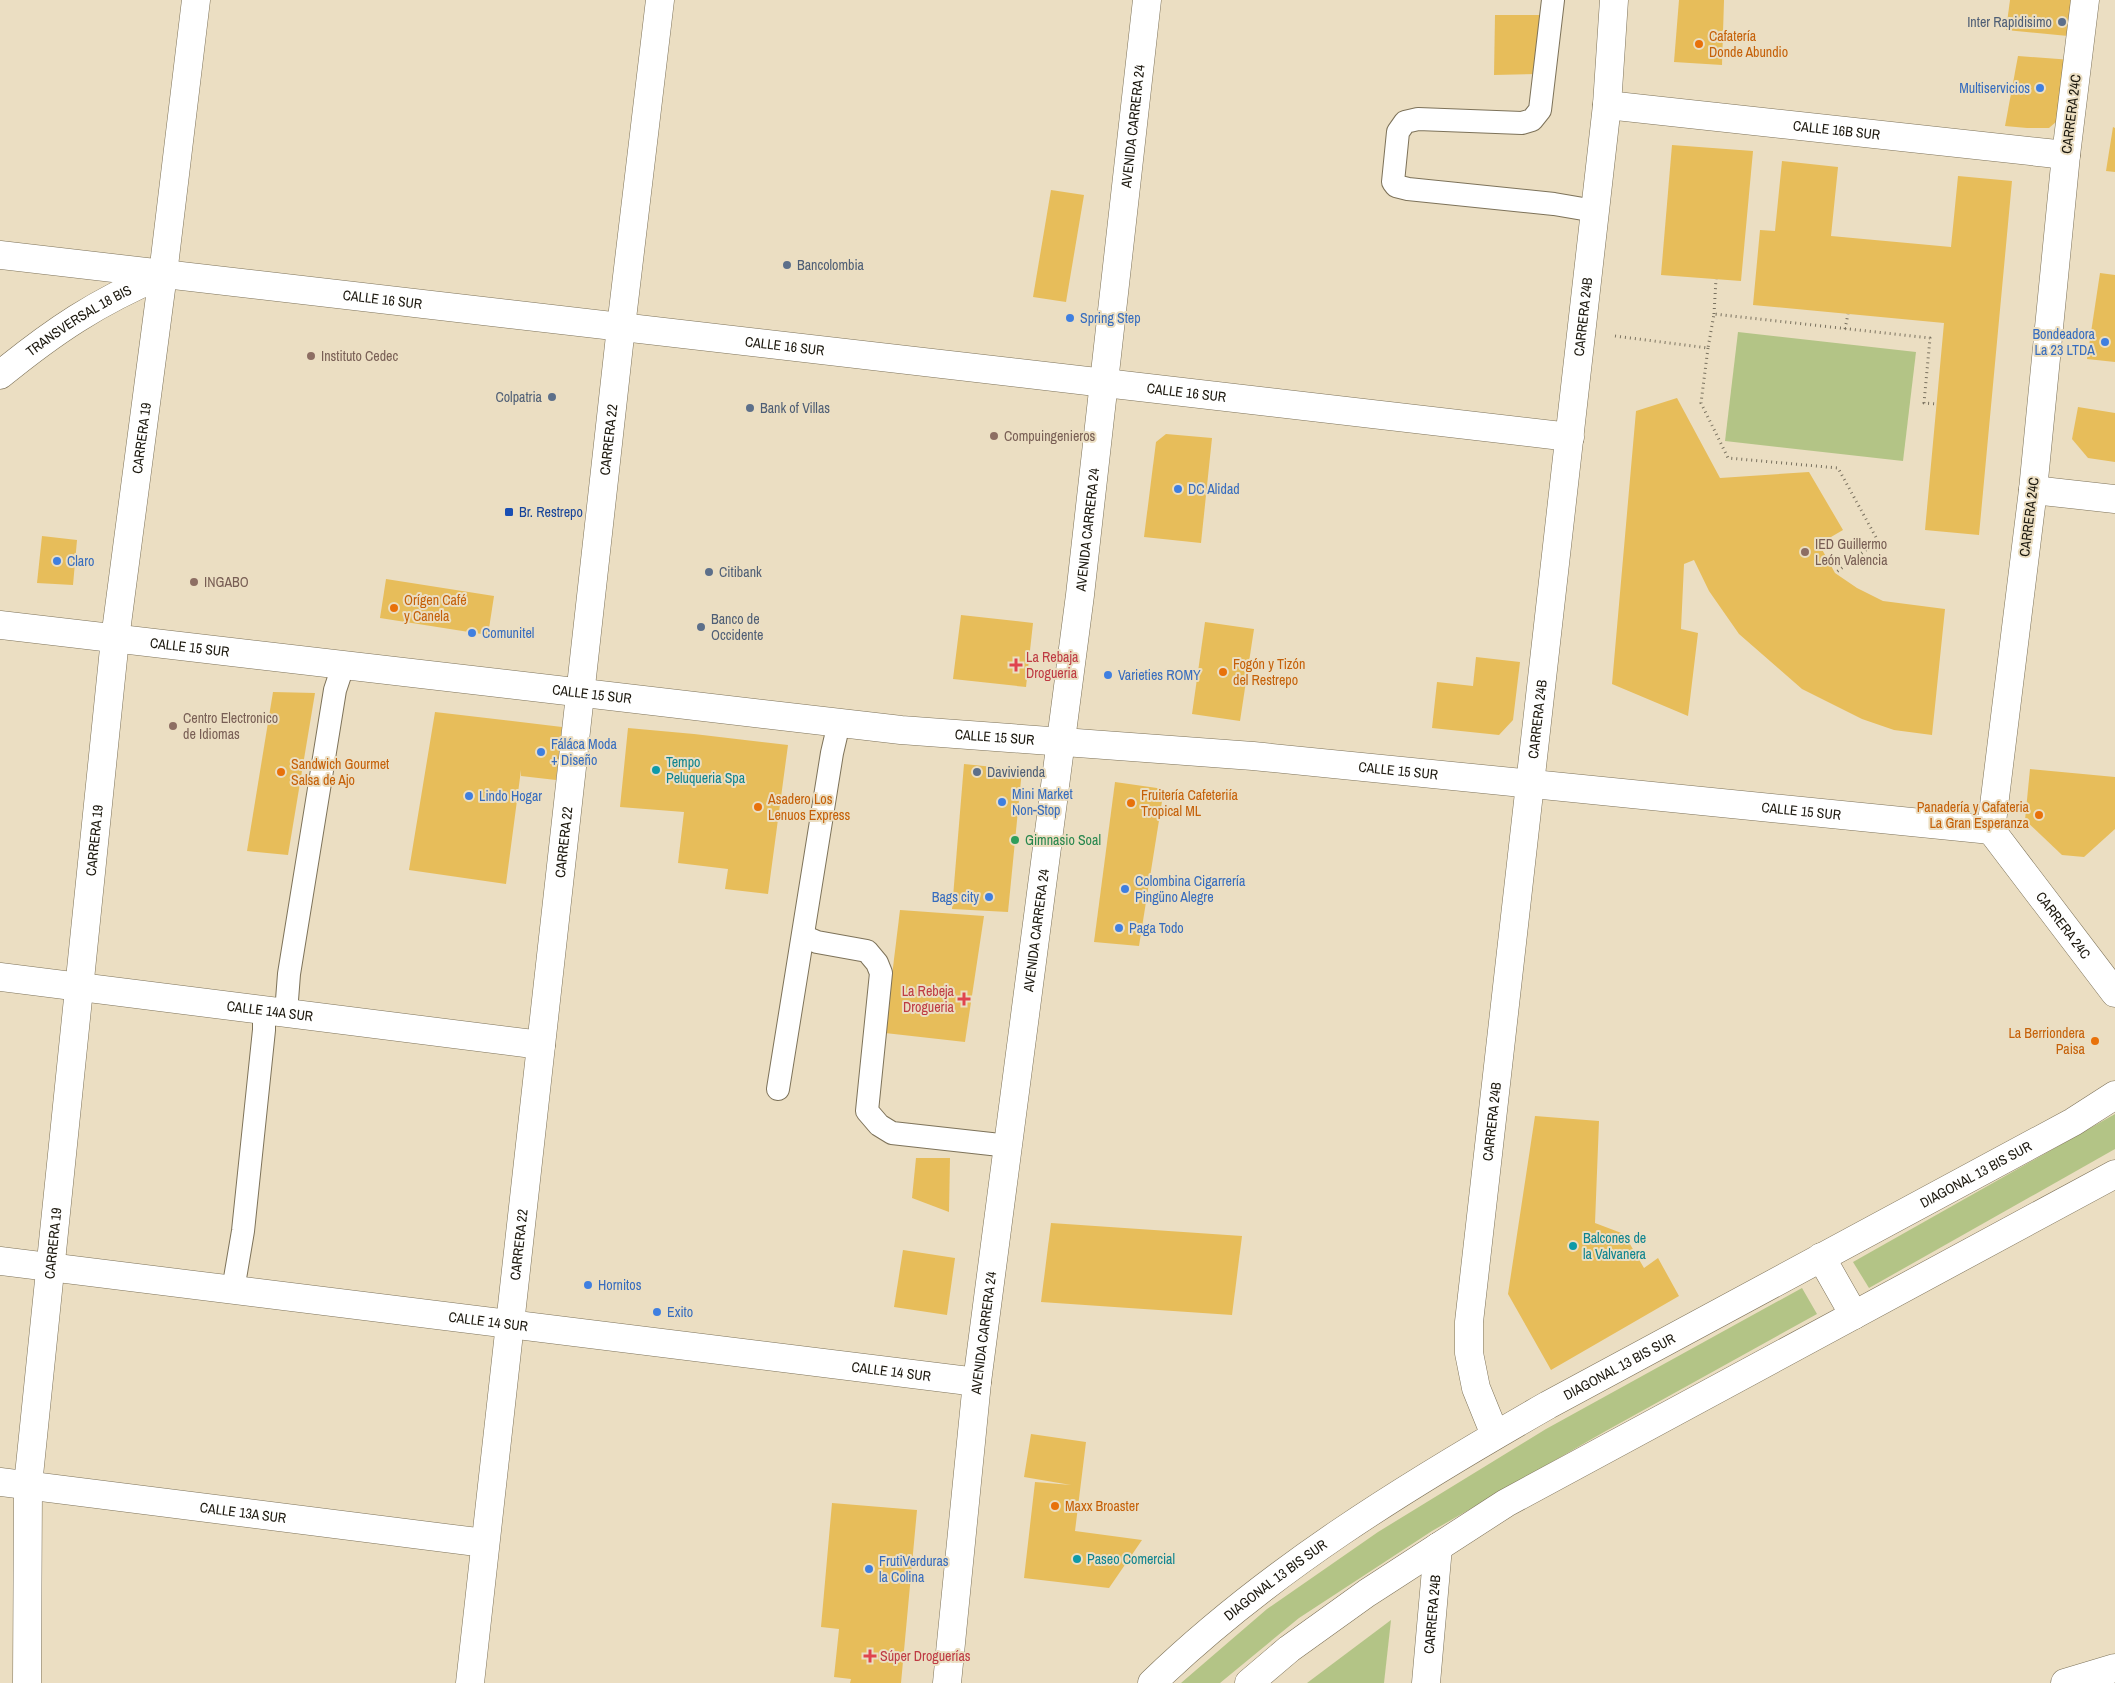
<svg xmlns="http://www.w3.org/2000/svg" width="2115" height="1683" font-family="'Archivo Narrow',sans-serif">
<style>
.green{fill:#b3c486}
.building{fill:#e7bd5a}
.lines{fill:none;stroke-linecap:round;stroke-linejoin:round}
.service-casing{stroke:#7d7259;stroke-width:24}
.minor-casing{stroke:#7d7259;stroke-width:29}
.tertiary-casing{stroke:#7d7259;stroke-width:29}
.secondary-casing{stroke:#7d7259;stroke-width:29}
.path{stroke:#79715f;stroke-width:3;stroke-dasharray:1 4;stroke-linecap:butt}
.service{stroke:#fff;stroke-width:22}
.minor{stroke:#fff;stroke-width:28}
.tertiary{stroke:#fff;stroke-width:28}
.secondary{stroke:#fff;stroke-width:28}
.service-dot{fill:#5c6f8a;stroke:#ebdec2;stroke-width:2}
.food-dot{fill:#e8710a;stroke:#ebdec2;stroke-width:2}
.shop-dot{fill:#3f7fe0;stroke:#ebdec2;stroke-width:2}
.education-dot{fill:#8d6e63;stroke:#ebdec2;stroke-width:2}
.transit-dot{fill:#1a4fb4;stroke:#ebdec2;stroke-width:2}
.health-dot{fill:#e0444e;stroke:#ebdec2;stroke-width:2}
.culture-dot{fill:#0f9aa8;stroke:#ebdec2;stroke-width:2}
.leisure-dot{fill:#2e9e5b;stroke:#ebdec2;stroke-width:2}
.labels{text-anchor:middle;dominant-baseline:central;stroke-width:4;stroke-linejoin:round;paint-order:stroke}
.service-label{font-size:14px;fill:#4e5e75;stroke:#ebdec2;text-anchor:start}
.food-label{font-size:14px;fill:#c56008;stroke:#ebdec2;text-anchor:start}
.shop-label{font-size:14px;fill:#366cbe;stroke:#ebdec2;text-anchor:start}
.street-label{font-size:14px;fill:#1c180e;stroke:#ebdec2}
.education-label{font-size:14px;fill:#785e54;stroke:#ebdec2;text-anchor:start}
.transit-label{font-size:14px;fill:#164399;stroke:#ebdec2;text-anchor:start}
.health-label{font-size:14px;fill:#be3a42;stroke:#ebdec2;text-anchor:start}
.culture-label{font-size:14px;fill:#0d838f;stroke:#ebdec2;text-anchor:start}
.leisure-label{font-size:14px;fill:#27864d;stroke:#ebdec2;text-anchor:start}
</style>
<rect width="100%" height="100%" fill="#ebdec2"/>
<g class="green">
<polygon points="1738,332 1916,352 1903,461 1725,441"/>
<polygon points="2115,1114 2115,1149 1869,1288 1853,1262"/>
<polygon points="1802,1288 1817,1314 1604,1432 1432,1531 1299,1618 1220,1683 1181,1683 1267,1609 1378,1532 1546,1429"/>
<polygon points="1391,1620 1384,1683 1307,1683"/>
</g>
<g class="building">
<polygon points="1679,0 1724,0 1722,65 1674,62"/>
<polygon points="2010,0 2072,0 2068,36 2006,30"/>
<polygon points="1495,15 1541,15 1540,74 1494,75"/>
<polygon points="2018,56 2072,60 2064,115 2049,128 2027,128 2005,126"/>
<polygon points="2113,127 2115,128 2115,172 2106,171"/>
<polygon points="1672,145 1753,151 1741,281 1661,275"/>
<polygon points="1782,161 1838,167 1831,236 1951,247 1958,176 2012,181 1979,535 1925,530 1944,323 1753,305 1760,230 1775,231"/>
<polygon points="1051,190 1084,195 1066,302 1033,297"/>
<polygon points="2100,273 2115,275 2115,362 2087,359"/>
<polygon points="1677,398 1720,478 1809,472 1843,530 1819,544 1835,573 1857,588 1883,601 1945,609 1932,735 1894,730 1862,719 1802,689 1739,634 1709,591 1694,560 1684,564 1681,629 1698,633 1688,716 1612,684 1636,411"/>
<polygon points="2078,407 2115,413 2115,462 2088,458 2072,439"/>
<polygon points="1166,434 1212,438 1201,543 1144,537 1156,442"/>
<polygon points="42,536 77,540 73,585 37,583"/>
<polygon points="386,579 494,596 488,635 380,618"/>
<polygon points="961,615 1033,623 1026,687 953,679"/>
<polygon points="1205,622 1254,629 1240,721 1192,714"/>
<polygon points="1476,657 1520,662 1513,720 1499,735 1432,728 1437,682 1473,686"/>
<polygon points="273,692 315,693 288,855 247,851"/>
<polygon points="435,712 562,727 556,780 521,776 521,770 506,884 409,870"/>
<polygon points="628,728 694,734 788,745 768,894 725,889 728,869 678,863 684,812 620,807"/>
<polygon points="964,764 1022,770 1008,912 952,909"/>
<polygon points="2030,769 2115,777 2115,829 2084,857 2062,855 2025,820"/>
<polygon points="1115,782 1164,789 1139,946 1094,942"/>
<polygon points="900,910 984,916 965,1042 885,1033"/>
<polygon points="1535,1116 1599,1121 1595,1223 1624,1234 1644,1268 1658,1258 1679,1296 1551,1370 1508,1294"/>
<polygon points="916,1158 950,1158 949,1212 912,1198"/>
<polygon points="1051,1223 1242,1236 1232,1315 1041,1302"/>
<polygon points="903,1250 955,1258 947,1315 894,1307"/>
<polygon points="1031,1434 1086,1442 1075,1531 1142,1540 1109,1588 1024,1578 1035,1482 1071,1485 1024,1477"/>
<polygon points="832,1503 917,1510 901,1683 850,1683 851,1679 834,1677 839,1629 821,1627"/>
</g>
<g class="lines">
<defs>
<g id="service">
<polyline points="1553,0 1540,110 1532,120 1522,123 1418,119 1405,122 1398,132 1393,182 1396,186 1408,189 1554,204 1595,211"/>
<polyline points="803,936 817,942 867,951 877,963 881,973 867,1111 879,1125 892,1133 1009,1146"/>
<polyline points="286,1013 289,974 335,690 343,666"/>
<polyline points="778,1089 832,753 839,723"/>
<polyline points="233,1290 243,1231 264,1030 264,1010"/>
</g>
<g id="minor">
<path id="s1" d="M2085,0L2066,155L2033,490L1991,830L2115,993"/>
<path id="s2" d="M1607,105L2066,155"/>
<path id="s3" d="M1105,383L1570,437"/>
<polyline points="2033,490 2115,499"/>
<path id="s4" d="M0,625L901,730L1253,756L1991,830"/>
<path id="s5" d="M0,977L541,1045"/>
<path id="s6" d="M0,1261L977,1382"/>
<path id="s7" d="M1495,1435L1476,1388L1469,1353V1322L1607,105L1614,0"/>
<path id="s8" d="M0,1482L485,1543"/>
<path id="s9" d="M27,1683L28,1485L115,639L163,274"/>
<path id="s10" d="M470,1683L621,327L660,0"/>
<path id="s11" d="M1426,1683L1438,1547"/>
<polyline points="2065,1683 2115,1668"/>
</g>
<g id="tertiary">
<polyline points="163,274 196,0"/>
<polyline points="1821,1257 1854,1315"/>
<path id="s12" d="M1152,1683C1269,1570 1408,1485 1548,1405L2073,1122L2115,1095"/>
<polyline points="1249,1683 1289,1649 1367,1593 1506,1503 2115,1174"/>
</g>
<g id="secondary">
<path id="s13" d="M0,255L1105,383"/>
<path id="s14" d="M0,375C54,331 97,302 161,275"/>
<path id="s15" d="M947,1683L977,1382L1080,595L1147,0"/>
</g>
</defs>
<use href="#service" class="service-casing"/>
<use href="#minor" class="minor-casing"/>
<use href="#tertiary" class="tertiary-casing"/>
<use href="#secondary" class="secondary-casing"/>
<g class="path">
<polyline points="1714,314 1716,279"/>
<polyline points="1845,329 1848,314"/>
<polyline points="1615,336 1708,348 1714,314 1930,338 1924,403 1937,404"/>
<polyline points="1708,348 1701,403 1728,458 1838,468 1878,541 1835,573"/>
</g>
<use href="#service" class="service"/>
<use href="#minor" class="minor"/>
<use href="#tertiary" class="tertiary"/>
<use href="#secondary" class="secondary"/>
</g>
<g class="service-dot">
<circle cx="2062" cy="22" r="5"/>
<circle cx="787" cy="265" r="5"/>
<circle cx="552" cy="397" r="5"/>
<circle cx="750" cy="408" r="5"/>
<circle cx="709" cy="572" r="5"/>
<circle cx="701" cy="627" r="5"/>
<circle cx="977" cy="772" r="5"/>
</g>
<g class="food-dot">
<circle cx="1699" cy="44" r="5"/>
<circle cx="394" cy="608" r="5"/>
<circle cx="1223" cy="672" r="5"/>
<circle cx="281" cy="772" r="5"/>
<circle cx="1131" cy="803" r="5"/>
<circle cx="758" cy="807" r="5"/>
<circle cx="2039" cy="815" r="5"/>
<circle cx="2095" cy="1041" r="5"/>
<circle cx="1055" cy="1506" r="5"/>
</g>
<g class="shop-dot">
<circle cx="2040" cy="88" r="5"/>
<circle cx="1070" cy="318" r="5"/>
<circle cx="2105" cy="342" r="5"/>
<circle cx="1178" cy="489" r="5"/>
<circle cx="57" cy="561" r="5"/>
<circle cx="472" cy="633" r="5"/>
<circle cx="1108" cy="675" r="5"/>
<circle cx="541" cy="752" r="5"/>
<circle cx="469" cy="796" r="5"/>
<circle cx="1002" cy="802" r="5"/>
<circle cx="1125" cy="889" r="5"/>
<circle cx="989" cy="897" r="5"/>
<circle cx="1119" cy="928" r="5"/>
<circle cx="588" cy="1285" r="5"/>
<circle cx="657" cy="1312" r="5"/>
<circle cx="869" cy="1569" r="5"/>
</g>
<g class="education-dot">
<circle cx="311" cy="356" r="5"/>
<circle cx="994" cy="436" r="5"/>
<circle cx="1805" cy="552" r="5"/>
<circle cx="194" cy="582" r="5"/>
<circle cx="173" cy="726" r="5"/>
</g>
<rect class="transit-dot" x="504" y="507" width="10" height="10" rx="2.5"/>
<g class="health-dot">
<path d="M1013.5 657.5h5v5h5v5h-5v5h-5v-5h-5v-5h5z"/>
<path d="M961.5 991.5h5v5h5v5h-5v5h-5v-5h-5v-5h5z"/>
<path d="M867.5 1648.5h5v5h5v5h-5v5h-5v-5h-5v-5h5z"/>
</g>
<g class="culture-dot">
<circle cx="656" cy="770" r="5"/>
<circle cx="1573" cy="1246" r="5"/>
<circle cx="1077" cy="1559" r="5"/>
</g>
<circle class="leisure-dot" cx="1015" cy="840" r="5"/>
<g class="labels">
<g class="service-label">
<text x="2052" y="22" text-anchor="end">Inter Rapidisimo</text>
<text x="797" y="265">Bancolombia</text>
<text x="542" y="397" text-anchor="end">Colpatria</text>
<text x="760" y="408">Bank of Villas</text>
<text x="719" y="572">Citibank</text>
<text x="711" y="619">Banco de<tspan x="711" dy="16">Occidente</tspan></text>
<text x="987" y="772">Davivienda</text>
</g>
<g class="food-label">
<text x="1709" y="36">Cafatería<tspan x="1709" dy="16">Donde Abundio</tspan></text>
<text x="404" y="600">Orígen Café<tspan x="404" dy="16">y Canela</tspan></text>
<text x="1233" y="664">Fogón y Tizón<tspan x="1233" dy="16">del Restrepo</tspan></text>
<text x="291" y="764">Sandwich Gourmet<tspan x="291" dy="16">Salsa de Ajo</tspan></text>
<text x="1141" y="795">Fruitería Cafeteriía<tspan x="1141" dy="16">Tropical ML</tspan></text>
<text x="768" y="799">Asadero Los<tspan x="768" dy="16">Lenuos Express</tspan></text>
<text x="2029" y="807" text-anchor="end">Panadería y Cafateria<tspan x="2029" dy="16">La Gran Esperanza</tspan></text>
<text x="2085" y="1033" text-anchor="end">La Berriondera<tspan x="2085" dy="16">Paisa</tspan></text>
<text x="1065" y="1506">Maxx Broaster</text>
</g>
<g class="shop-label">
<text x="2030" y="88" text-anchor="end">Multiservicios</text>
<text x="1080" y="318">Spring Step</text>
<text x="2095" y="334" text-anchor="end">Bondeadora<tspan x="2095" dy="16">La 23 LTDA</tspan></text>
<text x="1188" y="489">DC Alidad</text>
<text x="67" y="561">Claro</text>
<text x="482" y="633">Comunitel</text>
<text x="1118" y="675">Varieties ROMY</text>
<text x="551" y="744">Fáláca Moda<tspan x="551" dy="16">+ Diseño</tspan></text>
<text x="1012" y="794">Mini Market<tspan x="1012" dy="16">Non-Stop</tspan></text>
<text x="479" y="796">Lindo Hogar</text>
<text x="1135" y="881">Colombina Cigarrería<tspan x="1135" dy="16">Pingüno Alegre</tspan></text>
<text x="979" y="897" text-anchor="end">Bags city</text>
<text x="1129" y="928">Paga Todo</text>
<text x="598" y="1285">Hornitos</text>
<text x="667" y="1312">Exito</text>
<text x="879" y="1561">FrutiVerduras<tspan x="879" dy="16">la Colina</tspan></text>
</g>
<g class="street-label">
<text transform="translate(2071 114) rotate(-83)">CARRERA 24C</text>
<text stroke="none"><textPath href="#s15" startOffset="1568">AVENIDA CARRERA 24</textPath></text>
<text stroke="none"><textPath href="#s2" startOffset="231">CALLE 16B SUR</textPath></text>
<text stroke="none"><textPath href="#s13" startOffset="385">CALLE 16 SUR</textPath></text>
<text stroke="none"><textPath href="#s7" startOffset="1129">CARRERA 24B</textPath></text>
<text stroke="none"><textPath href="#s14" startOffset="96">TRANSVERSAL 18 BIS</textPath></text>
<text stroke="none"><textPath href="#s13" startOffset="790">CALLE 16 SUR</textPath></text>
<text stroke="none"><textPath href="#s3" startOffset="82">CALLE 16 SUR</textPath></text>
<text stroke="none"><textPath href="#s9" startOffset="1251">CARRERA 19</textPath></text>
<text stroke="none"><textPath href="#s10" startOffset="1251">CARRERA 22</textPath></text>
<text transform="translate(2029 517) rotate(-83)">CARRERA 24C</text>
<text stroke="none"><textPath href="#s15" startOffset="1162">AVENIDA CARRERA 24</textPath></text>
<text stroke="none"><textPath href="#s4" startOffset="191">CALLE 15 SUR</textPath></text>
<text stroke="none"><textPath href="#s4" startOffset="596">CALLE 15 SUR</textPath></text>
<text stroke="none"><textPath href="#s7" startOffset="724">CARRERA 24B</textPath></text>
<text stroke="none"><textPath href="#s4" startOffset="1001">CALLE 15 SUR</textPath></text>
<text stroke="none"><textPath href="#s4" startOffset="1406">CALLE 15 SUR</textPath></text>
<text stroke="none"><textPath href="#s4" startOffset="1811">CALLE 15 SUR</textPath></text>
<text stroke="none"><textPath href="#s9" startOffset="846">CARRERA 19</textPath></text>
<text stroke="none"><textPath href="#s10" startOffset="846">CARRERA 22</textPath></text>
<text stroke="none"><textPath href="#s1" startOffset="955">CARRERA 24C</textPath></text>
<text stroke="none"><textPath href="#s15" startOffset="758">AVENIDA CARRERA 24</textPath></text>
<text stroke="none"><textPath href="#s5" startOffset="272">CALLE 14A SUR</textPath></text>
<text stroke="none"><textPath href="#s7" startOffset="319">CARRERA 24B</textPath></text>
<text stroke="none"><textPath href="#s12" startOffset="971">DIAGONAL 13 BIS SUR</textPath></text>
<text stroke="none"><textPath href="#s9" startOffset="441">CARRERA 19</textPath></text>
<text stroke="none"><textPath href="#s10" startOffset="441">CARRERA 22</textPath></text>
<text stroke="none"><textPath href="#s6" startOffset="492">CALLE 14 SUR</textPath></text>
<text stroke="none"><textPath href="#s15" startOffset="352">AVENIDA CARRERA 24</textPath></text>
<text stroke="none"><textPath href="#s12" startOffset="566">DIAGONAL 13 BIS SUR</textPath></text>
<text stroke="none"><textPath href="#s6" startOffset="898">CALLE 14 SUR</textPath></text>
<text stroke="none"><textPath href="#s8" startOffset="245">CALLE 13A SUR</textPath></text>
<text stroke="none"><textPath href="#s12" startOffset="161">DIAGONAL 13 BIS SUR</textPath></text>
<text stroke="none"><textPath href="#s11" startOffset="69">CARRERA 24B</textPath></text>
</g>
<g class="education-label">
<text x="321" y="356">Instituto Cedec</text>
<text x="1004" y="436">Compuingenieros</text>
<text x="1815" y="544">IED Guillermo<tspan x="1815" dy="16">León Valencia</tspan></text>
<text x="204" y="582">INGABO</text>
<text x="183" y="718">Centro Electronico<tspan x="183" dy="16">de Idiomas</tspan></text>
</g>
<g class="transit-label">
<text x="519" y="512">Br. Restrepo</text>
</g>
<g class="health-label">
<text x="1026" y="657">La Rebaja<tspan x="1026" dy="16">Drogueria</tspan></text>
<text x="954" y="991" text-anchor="end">La Rebeja<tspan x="954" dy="16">Drogueria</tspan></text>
<text x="880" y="1656">Súper Droguerías</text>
</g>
<g class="culture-label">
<text x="666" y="762">Tempo<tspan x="666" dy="16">Peluqueria Spa</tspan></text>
<text x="1583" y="1238">Balcones de<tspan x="1583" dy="16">la Valvanera</tspan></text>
<text x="1087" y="1559">Paseo Comercial</text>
</g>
<g class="leisure-label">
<text x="1025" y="840">Gimnasio Soal</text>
</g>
</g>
</svg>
